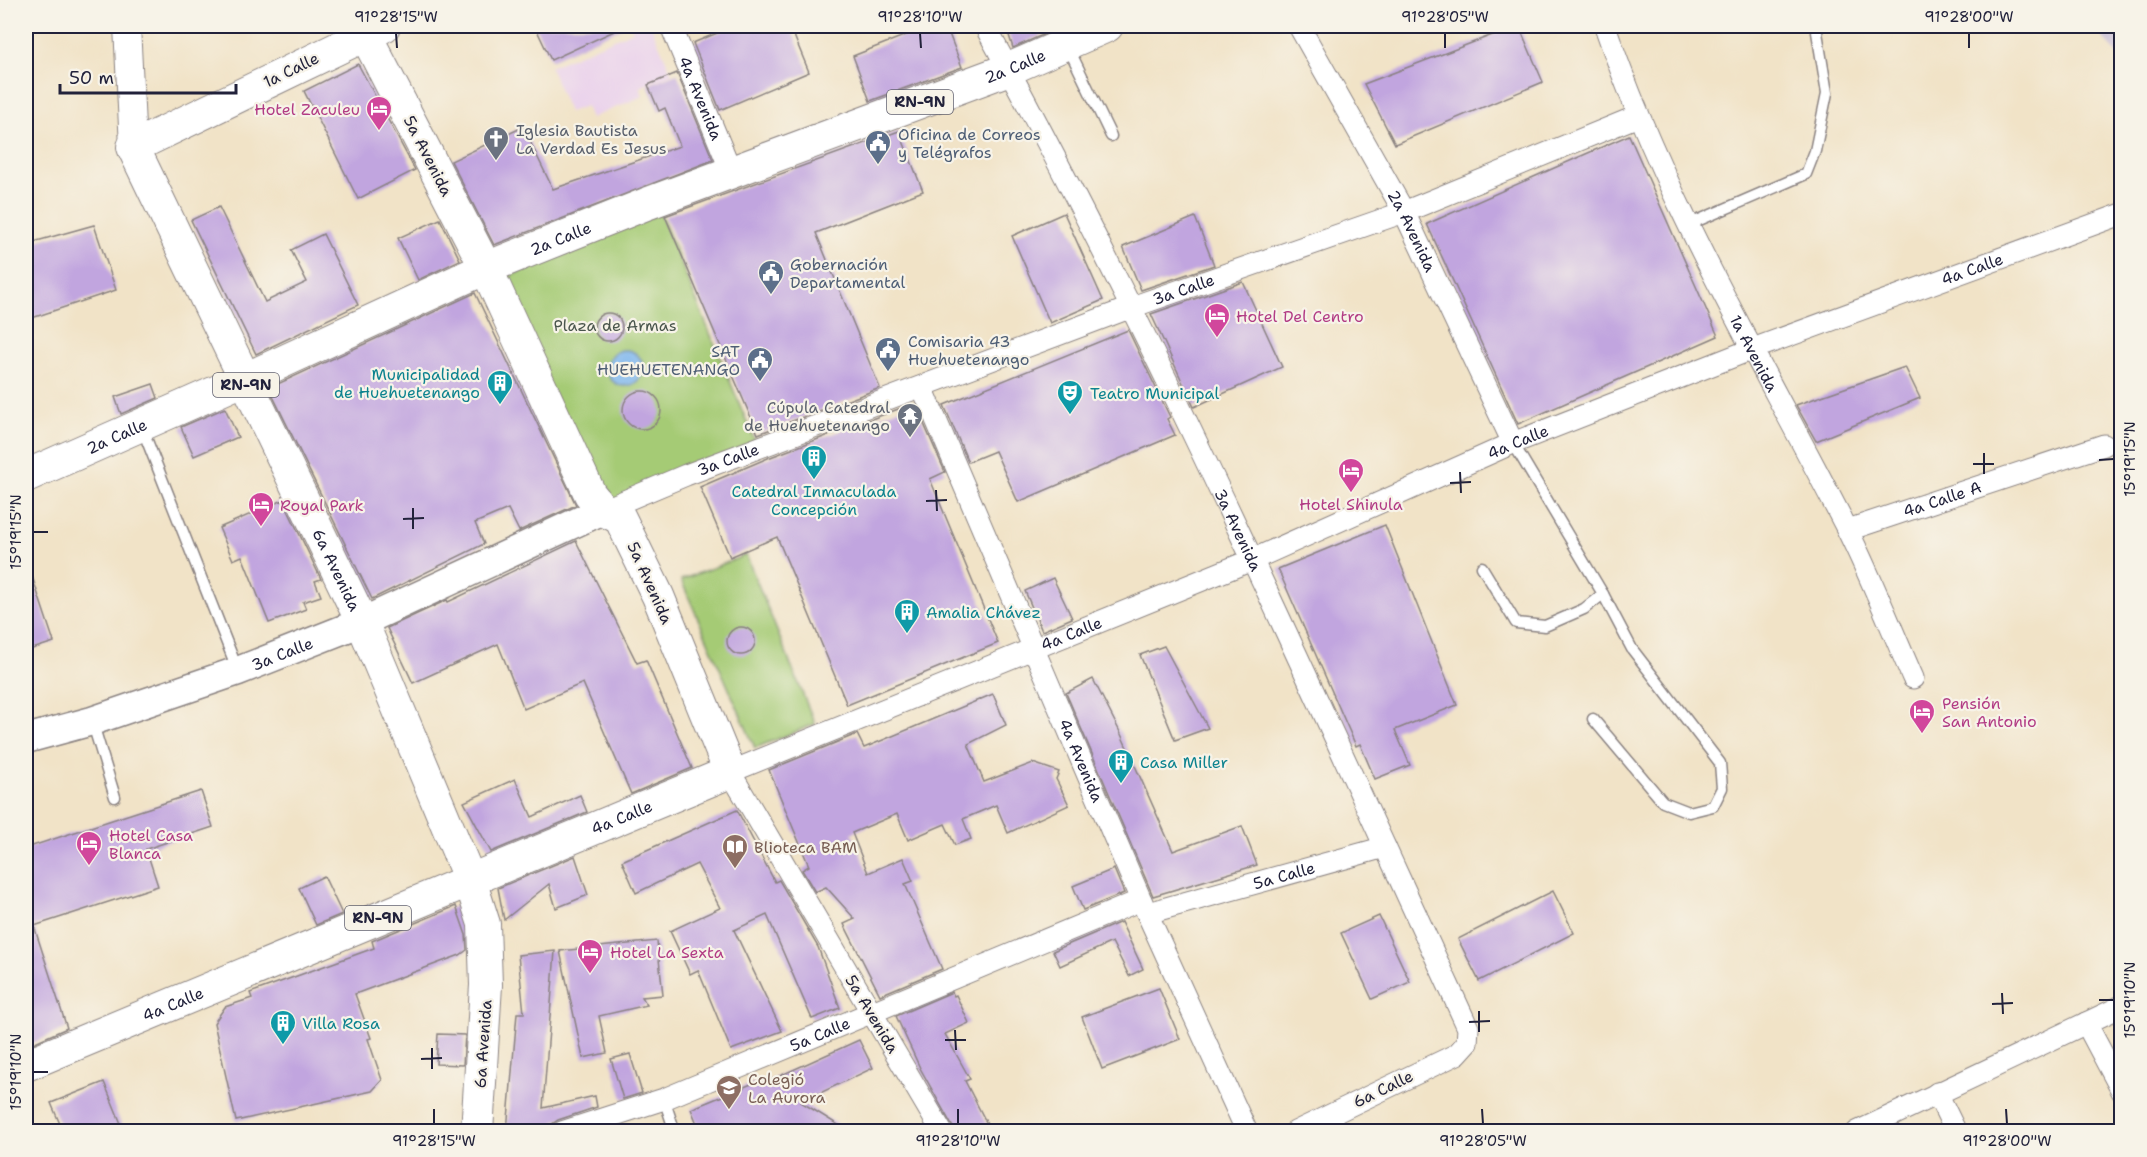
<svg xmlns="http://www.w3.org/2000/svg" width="2147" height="1157" font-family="'Shantell Sans',sans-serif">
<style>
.built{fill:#ead1ec}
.industrial{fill:#cabfd6}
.green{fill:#a5cb75;stroke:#647658;stroke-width:1.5}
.water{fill:#7db6ee;stroke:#506c94;stroke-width:1.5}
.building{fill:#c1a5df}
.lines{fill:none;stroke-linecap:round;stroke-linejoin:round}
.service-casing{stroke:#8a8281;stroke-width:13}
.minor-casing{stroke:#8a8281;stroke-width:23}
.tertiary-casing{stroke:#8a8281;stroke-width:28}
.secondary-casing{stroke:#8a8281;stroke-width:31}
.primary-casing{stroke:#8a8281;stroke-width:34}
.service{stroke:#fff;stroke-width:10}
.minor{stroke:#fff;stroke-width:21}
.tertiary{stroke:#fff;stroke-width:26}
.secondary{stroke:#fff;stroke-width:28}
.primary{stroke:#fff;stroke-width:32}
.ticks{fill:none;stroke:#22223b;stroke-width:2}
.labels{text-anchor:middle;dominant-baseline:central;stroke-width:4.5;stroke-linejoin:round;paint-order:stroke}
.shield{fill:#f7f3e8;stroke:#62616f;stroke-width:1.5}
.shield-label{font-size:15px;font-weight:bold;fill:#22223b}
.street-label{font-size:16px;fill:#22223b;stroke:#f7f3e8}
.hotel-label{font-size:16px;fill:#b23c85;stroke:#f7f3e8;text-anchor:start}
.worship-label{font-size:16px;fill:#5b616d;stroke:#f7f3e8;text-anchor:start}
.service-label{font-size:16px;fill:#4e5e75;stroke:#f7f3e8;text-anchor:start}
.park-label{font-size:16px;fill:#49554c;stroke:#f7f3e8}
.culture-label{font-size:16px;fill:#0d838f;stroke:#f7f3e8;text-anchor:start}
.education-label{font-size:16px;fill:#785e54;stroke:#f7f3e8;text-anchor:start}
.neatline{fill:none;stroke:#22223b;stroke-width:2}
.ticks-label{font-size:15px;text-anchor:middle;fill:#22223b}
</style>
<rect width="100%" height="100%" fill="#f7f3e8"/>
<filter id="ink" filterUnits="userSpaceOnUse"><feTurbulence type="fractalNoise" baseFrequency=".0167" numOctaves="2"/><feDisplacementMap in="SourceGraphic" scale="12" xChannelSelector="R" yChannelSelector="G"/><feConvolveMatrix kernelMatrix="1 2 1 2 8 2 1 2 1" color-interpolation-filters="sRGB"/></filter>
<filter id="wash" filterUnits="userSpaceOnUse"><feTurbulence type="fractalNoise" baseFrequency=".008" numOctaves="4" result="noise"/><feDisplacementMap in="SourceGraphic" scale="24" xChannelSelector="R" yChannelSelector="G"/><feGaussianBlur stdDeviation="1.35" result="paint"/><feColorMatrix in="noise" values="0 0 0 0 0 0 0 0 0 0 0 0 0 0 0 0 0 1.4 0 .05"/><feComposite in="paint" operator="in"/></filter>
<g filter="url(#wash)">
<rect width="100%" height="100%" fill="#f1e3c7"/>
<polygon class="built" points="631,26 651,26 672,74 640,87 643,96 591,118 586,106 569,112 550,67 633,31"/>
<polygon class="industrial" points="2092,26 2121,26 2121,57"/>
<g class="green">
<polygon points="660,213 757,446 607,504 497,281"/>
<polygon points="746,555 815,724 755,748 681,580"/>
</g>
<circle class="water" cx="625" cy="368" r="18"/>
<g id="blocks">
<g class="building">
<polygon points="535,26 625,26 551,60"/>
<polygon points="734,26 790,26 809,72 720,110 693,43"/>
<polygon points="929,26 946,26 962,67 870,101 853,56"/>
<polygon points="1006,26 1063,26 1013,48"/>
<polygon points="1516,26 1519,26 1543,82 1395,144 1364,84"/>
<polygon points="358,64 415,170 358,199 304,91"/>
<polygon points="677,73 713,160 494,245 451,161 523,127 553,189 680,146 665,108 659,111 648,85"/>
<polygon points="899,131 923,191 816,233 880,388 758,434 665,216"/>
<polygon points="1629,135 1718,336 1518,424 1427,224"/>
<polygon points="219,207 265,302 307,282 291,250 323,234 358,305 256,354 191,220"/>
<polygon points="1064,213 1103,300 1050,323 1012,236"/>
<polygon points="1195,217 1214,265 1141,290 1123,247"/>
<polygon points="440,219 460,260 418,280 398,238"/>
<polygon points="94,225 116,290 26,320 26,244"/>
<polygon points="1243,282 1282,367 1194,407 1151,314"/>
<polygon points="475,293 576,505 519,531 508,509 475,523 484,544 372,599 269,388"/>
<circle cx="608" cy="327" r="14"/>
<polygon points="1128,330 1170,417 1167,419 1175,435 1018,502 995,451 968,462 944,405"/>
<polygon points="1905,367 1920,398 1816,441 1796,405"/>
<polygon points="153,384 158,398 121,414 115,397"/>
<circle cx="642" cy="410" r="19"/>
<polygon points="225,408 238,437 194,456 181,427"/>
<polygon points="901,408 906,421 920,415 945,472 930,479 998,643 847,705 777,537 730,557 700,487 768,458"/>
<polygon points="283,500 321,579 315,581 321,596 303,602 306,609 269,623 242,556 233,560 219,528"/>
<polygon points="1385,525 1457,705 1395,730 1410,765 1375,779 1360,744 1356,746 1278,569"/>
<polygon points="576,541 637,663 646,660 692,768 631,794 583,683 524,709 498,644 413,683 387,628 447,600 448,602"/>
<polygon points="29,567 54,642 26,651 26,568"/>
<polygon points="1053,578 1072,618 1042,631 1025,591"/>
<circle cx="741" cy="641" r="14"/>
<polygon points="1164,646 1208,728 1175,740 1140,655"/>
<polygon points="1093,679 1120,732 1173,851 1242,826 1257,865 1153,896 1066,693"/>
<polygon points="993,694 1006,725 968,744 984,782 1033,763 1059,772 1056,779 1069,805 1008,833 996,805 963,819 971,839 955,845 945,824 908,840 897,814 852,833 868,873 903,858 913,881 905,884 942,969 880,995 844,924 855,919 826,887 815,892 802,870 809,866 769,770 857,734 864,748"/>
<polygon points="515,779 532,817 580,795 587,812 491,852 464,802"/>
<polygon points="201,791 213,827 146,849 158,886 34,926 67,1028 26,1046 26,848"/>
<polygon points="737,810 775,882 779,880 818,947 840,1008 812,1019 767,915 734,930 782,1031 731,1050 698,970 690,974 670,931 720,908 697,864 636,893 622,861"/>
<polygon points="575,856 588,895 556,908 549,884 504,920 498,888"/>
<polygon points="1114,869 1124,893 1083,910 1073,886"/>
<polygon points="324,876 342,914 316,925 299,888"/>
<polygon points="1553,891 1574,933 1479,981 1458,939"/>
<polygon points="456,906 466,935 467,950 460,955 355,994 371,1038 368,1039 382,1080 372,1091 236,1121 214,1023 225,1007 252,998 250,993 374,948 372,941"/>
<polygon points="1379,916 1410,982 1372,999 1341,933"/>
<polygon points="1121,922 1143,969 1129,976 1112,942 1060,966 1053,951"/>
<polygon points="657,941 663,995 642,997 647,1005 599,1016 607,1053 583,1058 560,951"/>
<polygon points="555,951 543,1108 595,1096 597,1107 558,1120 552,1124 550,1131 507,1131 517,1013 524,1013 518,955"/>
<polygon points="1159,988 1180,1039 1102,1069 1082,1017"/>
<polygon points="952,992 954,996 956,995 969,1023 945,1034 970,1079 965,1081 988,1126 977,1131 955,1131 920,1068 896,1016"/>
<polygon points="438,1034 465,1035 463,1065 436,1064"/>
<polygon points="859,1040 873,1068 801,1102 848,1131 700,1131 691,1109 761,1080 762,1084"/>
<polygon points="630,1054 642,1093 623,1099 611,1059"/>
<polygon points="104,1082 124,1131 63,1131 51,1103"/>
</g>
</g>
</g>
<g filter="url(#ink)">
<use href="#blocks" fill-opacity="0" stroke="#8a8281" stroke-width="1.5"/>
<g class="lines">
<defs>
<g id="service">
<polyline points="1068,47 1111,136"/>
<polyline points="1690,224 1806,174 1815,151 1827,93 1816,26"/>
<polyline points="142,428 238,671"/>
<polyline points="1482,567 1516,623 1545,626 1584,609 1603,594 1513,443"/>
<polyline points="1593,719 1663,802 1689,812 1713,806 1722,788 1720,763 1632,649 1603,594"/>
<polyline points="92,721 115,797"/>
<polyline points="664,1099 675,1132"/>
</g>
<g id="minor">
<path id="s1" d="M671,26L731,171"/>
<path id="s2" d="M985,26C1163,352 1313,691 1468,1028L1467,1043L1457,1054L1295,1132"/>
<path id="s3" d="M1299,26L1404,212L1513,443"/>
<path id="s4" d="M1605,26C1665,202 1762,363 1847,529C1871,577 1891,628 1913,678"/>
<path id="s5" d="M922,387L1141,900L1247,1132"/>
<path id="s6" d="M603,510L686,475L1132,307L1404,212L1638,116"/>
<path id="s7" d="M1848,530L2104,445"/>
<path id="s8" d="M1148,913L1385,847"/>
<polyline points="2086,1023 2122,1091"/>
<polyline points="1937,1093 1956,1132"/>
<path id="s9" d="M562,1132L664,1099L1141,900"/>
<path id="s10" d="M942,1132L730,772L1254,559L1513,443L1750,350L2122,214"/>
<polyline points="1857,1132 2122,1006"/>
</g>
<polyline id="tertiary" points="127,26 133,147"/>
<g id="secondary">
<path id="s11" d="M26,739L92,721L238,671L362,622L603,510"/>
</g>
<g id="primary">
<path id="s12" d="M384,26L133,147L362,622L470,880L484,924L486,985L477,1132"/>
<path id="s13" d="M26,476L243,380L486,268L646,204L1009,69L1107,26"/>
<path id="s14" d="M26,1065L730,772L658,596L620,518L603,510L590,494L486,268L365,34"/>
</g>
</defs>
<use href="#service" class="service-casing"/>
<use href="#minor" class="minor-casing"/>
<use href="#tertiary" class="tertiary-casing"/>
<use href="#secondary" class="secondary-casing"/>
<use href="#primary" class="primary-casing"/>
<use href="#service" class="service"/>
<use href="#minor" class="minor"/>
<use href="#tertiary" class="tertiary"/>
<use href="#secondary" class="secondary"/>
<use href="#primary" class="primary"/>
</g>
</g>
<path class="ticks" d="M396,33L397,48M920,33L921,48M1445,33V48M1969,33V48M1984,453V474M2099,460L2114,459M1973,464H1994M1460,472L1461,493M1450,483L1471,482M936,490L937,511M926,501L947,500M413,508V529M403,519L424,518M33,532H48M2002,993L2003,1014M2099,1000H2114M1992,1004L2013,1003M1479,1011V1032M1469,1022L1490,1021M955,1030L956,1050M945,1040H966M432,1048V1069M421,1059L442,1058M33,1072H48M434,1109V1124M958,1109V1124M1482,1109L1483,1124M2006,1109L2007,1124"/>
<defs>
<symbol id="hotel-pin" viewBox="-11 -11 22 30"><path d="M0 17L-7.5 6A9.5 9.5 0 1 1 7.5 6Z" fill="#d1479c" stroke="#f7f3e8"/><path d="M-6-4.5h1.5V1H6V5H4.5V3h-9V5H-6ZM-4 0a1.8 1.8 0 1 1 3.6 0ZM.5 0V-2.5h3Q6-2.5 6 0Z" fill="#fff"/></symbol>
<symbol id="church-pin" viewBox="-11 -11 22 30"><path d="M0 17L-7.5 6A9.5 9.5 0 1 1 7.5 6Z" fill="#6b7280" stroke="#f7f3e8"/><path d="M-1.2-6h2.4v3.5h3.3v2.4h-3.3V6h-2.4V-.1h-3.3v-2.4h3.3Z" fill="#fff"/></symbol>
<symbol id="civic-pin" viewBox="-11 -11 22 30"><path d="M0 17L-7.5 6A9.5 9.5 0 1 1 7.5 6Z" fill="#5c6f8a" stroke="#f7f3e8"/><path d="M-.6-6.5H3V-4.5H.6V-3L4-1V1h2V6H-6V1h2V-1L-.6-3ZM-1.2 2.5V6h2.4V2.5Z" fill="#fff"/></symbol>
<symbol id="building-pin" viewBox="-11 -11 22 30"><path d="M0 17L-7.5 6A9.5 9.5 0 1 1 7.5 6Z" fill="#0f9aa8" stroke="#f7f3e8"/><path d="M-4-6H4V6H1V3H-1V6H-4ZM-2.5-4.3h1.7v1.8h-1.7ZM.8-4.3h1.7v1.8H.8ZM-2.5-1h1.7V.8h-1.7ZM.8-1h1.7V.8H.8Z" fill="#fff"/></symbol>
<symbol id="theatre-pin" viewBox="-11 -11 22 30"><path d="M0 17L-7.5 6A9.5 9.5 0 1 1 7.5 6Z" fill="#0f9aa8" stroke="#f7f3e8"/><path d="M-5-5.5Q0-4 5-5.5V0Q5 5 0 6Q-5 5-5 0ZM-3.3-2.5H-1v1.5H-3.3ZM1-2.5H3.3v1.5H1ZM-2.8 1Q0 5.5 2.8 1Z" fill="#fff"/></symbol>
<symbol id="temple-pin" viewBox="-11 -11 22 30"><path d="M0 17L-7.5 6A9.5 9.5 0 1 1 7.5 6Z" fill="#6b7280" stroke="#f7f3e8"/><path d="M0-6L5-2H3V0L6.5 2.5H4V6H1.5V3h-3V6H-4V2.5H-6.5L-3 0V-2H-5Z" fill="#fff"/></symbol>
<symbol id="library-pin" viewBox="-11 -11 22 30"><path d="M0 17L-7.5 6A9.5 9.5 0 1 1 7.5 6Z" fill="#8d6e63" stroke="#f7f3e8"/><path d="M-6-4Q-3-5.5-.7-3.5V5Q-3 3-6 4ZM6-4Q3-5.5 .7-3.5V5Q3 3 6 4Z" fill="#fff"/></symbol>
<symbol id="university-pin" viewBox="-11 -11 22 30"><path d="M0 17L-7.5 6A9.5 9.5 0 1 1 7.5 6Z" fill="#8d6e63" stroke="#f7f3e8"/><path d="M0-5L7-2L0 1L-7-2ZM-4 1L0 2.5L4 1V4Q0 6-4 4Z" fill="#fff"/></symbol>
</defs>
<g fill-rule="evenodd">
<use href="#hotel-pin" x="364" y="94" width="30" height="40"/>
<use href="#church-pin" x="481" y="124" width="30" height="40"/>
<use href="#civic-pin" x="863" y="128" width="30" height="40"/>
<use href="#civic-pin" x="756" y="258" width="30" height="40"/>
<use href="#hotel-pin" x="1202" y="301" width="30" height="40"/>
<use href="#civic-pin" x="873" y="335" width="30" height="40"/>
<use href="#civic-pin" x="745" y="345" width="30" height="40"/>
<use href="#building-pin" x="485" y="368" width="30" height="40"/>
<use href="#theatre-pin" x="1055" y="378" width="30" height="40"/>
<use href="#temple-pin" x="895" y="401" width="30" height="40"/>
<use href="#building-pin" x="799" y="443" width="30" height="40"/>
<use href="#hotel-pin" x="1336" y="456" width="30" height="40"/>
<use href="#hotel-pin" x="246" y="490" width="30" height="40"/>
<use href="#building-pin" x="892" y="597" width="30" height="40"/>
<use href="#hotel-pin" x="1907" y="697" width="30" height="40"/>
<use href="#building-pin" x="1106" y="747" width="30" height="40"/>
<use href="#hotel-pin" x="74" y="829" width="30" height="40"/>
<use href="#library-pin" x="720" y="832" width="30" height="40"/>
<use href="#hotel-pin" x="575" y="937" width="30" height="40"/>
<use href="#building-pin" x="268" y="1008" width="30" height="40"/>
<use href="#university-pin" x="714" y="1073" width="30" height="40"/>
</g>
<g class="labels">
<g class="shield">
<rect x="887" y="90" width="66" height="24" rx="4.5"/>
<rect x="213" y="373" width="66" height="24" rx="4.5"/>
<rect x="345" y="906" width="66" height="24" rx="4.5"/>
</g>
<g class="shield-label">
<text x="920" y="102">RN-9N</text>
<text x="246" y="385">RN-9N</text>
<text x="378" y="918">RN-9N</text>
</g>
<g class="street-label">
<text stroke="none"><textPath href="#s13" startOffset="1071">2a Calle</textPath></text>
<text transform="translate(291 70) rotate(-26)">1a Calle</text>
<text stroke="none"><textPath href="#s1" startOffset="78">4a Avenida</textPath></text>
<text transform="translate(428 156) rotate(63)">5a Avenida</text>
<text stroke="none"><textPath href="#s3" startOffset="234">2a Avenida</textPath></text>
<text stroke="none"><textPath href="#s13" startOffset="585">2a Calle</textPath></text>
<text stroke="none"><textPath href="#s10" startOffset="1758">4a Calle</textPath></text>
<text stroke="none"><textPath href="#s6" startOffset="621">3a Calle</textPath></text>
<text stroke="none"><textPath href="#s4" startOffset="360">1a Avenida</textPath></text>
<text stroke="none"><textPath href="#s13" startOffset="99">2a Calle</textPath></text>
<text stroke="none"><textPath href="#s10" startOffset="1272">4a Calle</textPath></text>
<text stroke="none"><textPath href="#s6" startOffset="135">3a Calle</textPath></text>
<text stroke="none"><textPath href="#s7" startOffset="99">4a Calle A</textPath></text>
<text stroke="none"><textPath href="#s2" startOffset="564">3a Avenida</textPath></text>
<text stroke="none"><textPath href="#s12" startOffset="748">6a Avenida</textPath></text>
<text transform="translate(650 583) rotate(66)">5a Avenida</text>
<text stroke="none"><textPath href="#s10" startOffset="786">4a Calle</textPath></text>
<text stroke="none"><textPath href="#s11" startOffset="270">3a Calle</textPath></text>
<text stroke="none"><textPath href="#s5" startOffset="406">4a Avenida</textPath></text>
<text stroke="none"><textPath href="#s14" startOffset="645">4a Calle</textPath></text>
<text stroke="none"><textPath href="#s8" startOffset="141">5a Calle</textPath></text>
<text stroke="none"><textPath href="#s14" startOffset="159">4a Calle</textPath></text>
<text transform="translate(872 1014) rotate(59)">5a Avenida</text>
<text stroke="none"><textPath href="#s9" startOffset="276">5a Calle</textPath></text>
<text transform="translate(483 1044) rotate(-86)">6a Avenida</text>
<text transform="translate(1383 1089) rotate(-26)">6a Calle</text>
</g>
<g class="hotel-label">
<text x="360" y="109" text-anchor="end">Hotel Zaculeu</text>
<text x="1236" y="316">Hotel Del Centro</text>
<text x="1351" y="504" text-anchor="middle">Hotel Shinula</text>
<text x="280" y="505">Royal Park</text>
<text x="1942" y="703">Pensión<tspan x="1942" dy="18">San Antonio</tspan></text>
<text x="109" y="835">Hotel Casa<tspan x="109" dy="18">Blanca</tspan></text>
<text x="610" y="952">Hotel La Sexta</text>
</g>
<g class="worship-label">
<text x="516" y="130">Iglesia Bautista<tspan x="516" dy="18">La Verdad Es Jesus</tspan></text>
<text x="890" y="407" text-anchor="end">Cúpula Catedral<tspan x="890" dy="18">de Huehuetenango</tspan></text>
</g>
<g class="service-label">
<text x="898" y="134">Oficina de Correos<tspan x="898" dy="18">y Telégrafos</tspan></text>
<text x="790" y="264">Gobernación<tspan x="790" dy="18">Departamental</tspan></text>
<text x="908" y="341">Comisaria 43<tspan x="908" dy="18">Huehuetenango</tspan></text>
<text x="740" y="351" text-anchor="end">SAT<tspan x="740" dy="18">HUEHUETENANGO</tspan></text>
</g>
<g class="park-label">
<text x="615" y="325">Plaza de Armas</text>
</g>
<g class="culture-label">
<text x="480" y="374" text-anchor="end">Municipalidad<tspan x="480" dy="18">de Huehuetenango</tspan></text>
<text x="1090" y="393">Teatro Municipal</text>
<text x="814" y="491" text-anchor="middle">Catedral Inmaculada<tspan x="814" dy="18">Concepción</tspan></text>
<text x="926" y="612">Amalia Chávez</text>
<text x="1140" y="762">Casa Miller</text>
<text x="302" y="1023">Villa Rosa</text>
</g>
<g class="education-label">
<text x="754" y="847">Blioteca BAM</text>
<text x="748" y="1079">Colegió<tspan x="748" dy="18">La Aurora</tspan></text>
</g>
</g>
<rect width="2147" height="1157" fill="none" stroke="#f7f3e8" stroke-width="66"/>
<path d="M60 84v9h176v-9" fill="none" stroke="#22223b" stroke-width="3"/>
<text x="69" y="84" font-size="18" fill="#22223b" stroke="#f7f3e8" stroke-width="4.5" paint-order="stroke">50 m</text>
<rect x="33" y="33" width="2081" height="1091" class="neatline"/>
<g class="ticks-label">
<text x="396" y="22">91°28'15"W</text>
<text x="920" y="22">91°28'10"W</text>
<text x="1445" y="22">91°28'05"W</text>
<text x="1969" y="22">91°28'00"W</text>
<text transform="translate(2130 459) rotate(-90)" y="5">15°19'15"N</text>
<text transform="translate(16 532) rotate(-90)" y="5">15°19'15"N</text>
<text transform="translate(2130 1000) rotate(-90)" y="5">15°19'10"N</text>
<text transform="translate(16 1072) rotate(-90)" y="5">15°19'10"N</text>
<text x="434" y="1146">91°28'15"W</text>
<text x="958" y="1146">91°28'10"W</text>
<text x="1483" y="1146">91°28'05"W</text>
<text x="2007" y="1146">91°28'00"W</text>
</g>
</svg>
